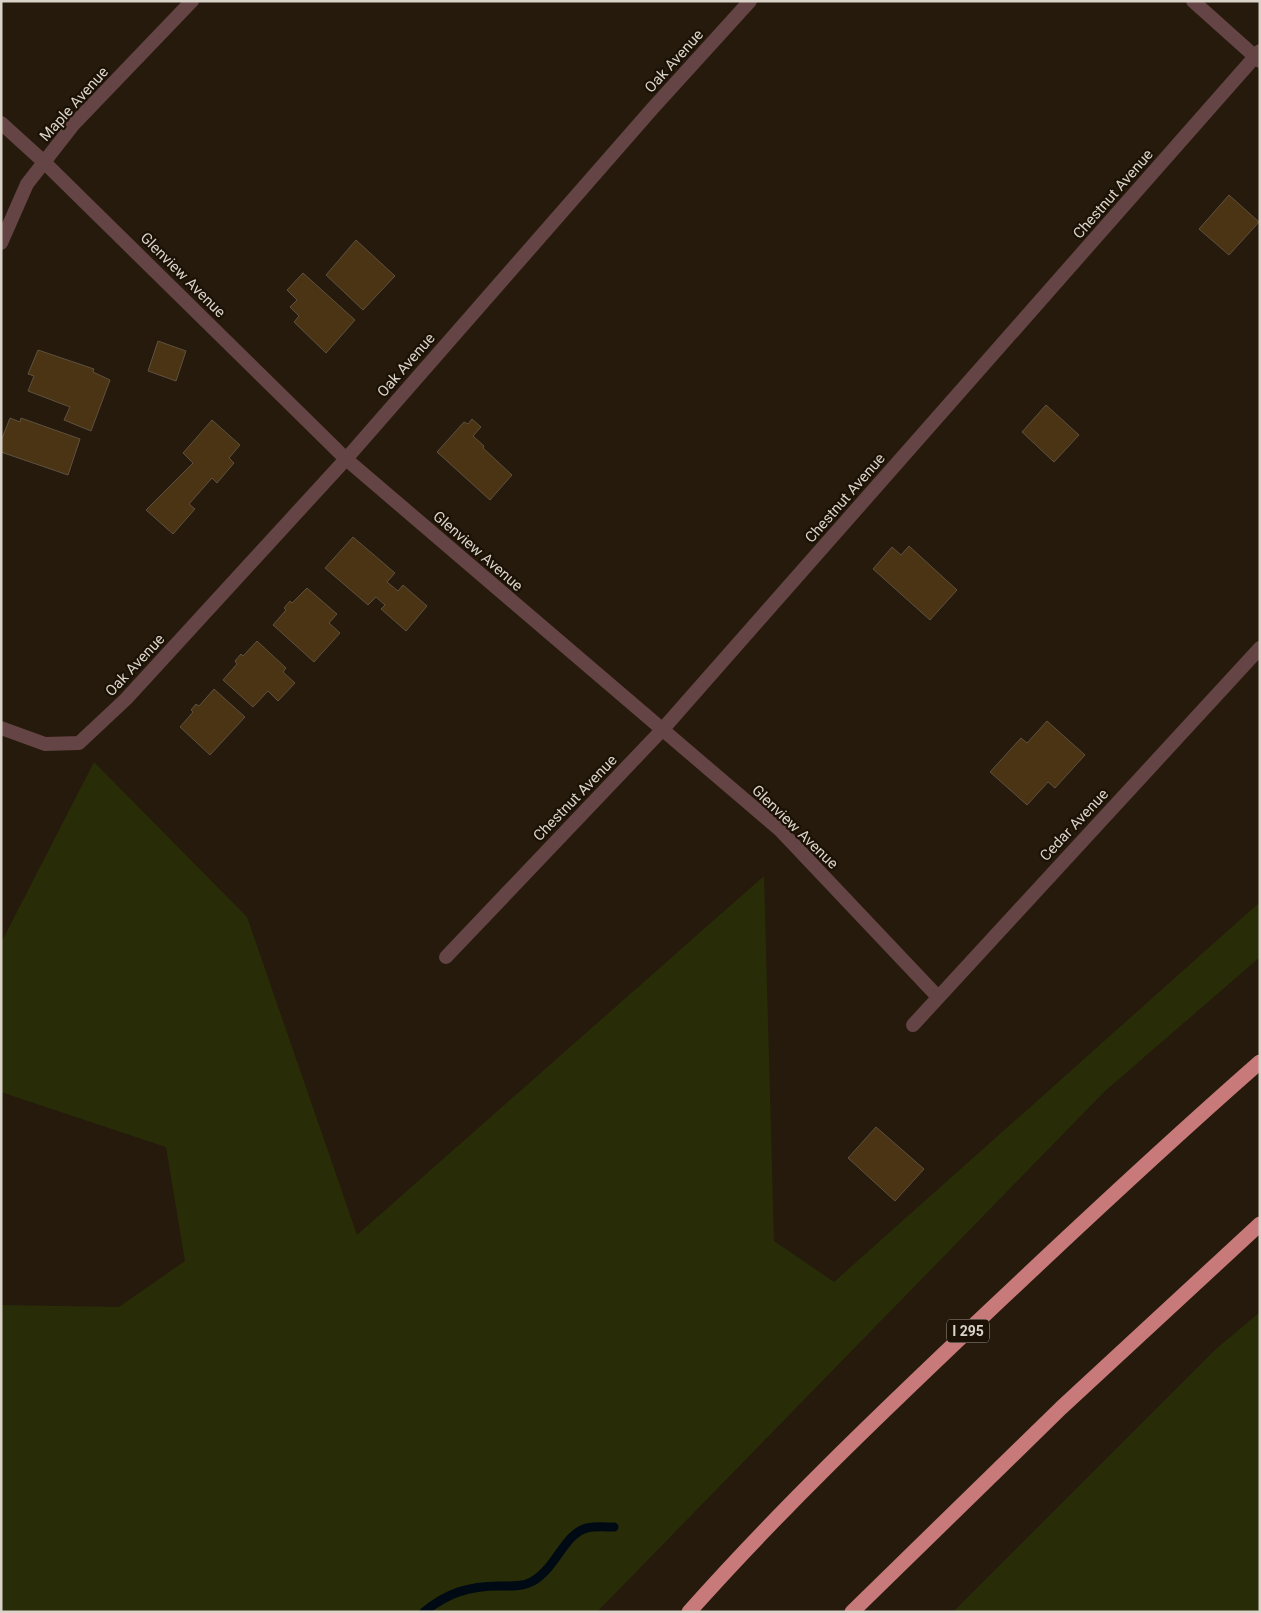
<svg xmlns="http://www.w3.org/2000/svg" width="1261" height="1613" font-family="Roboto,sans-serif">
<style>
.green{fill:#282d08}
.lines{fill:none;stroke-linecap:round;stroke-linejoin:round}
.stream{stroke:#000a14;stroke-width:9}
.building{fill:#4b3413;stroke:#5e5141}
.minor{stroke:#644444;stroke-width:14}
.motorway{stroke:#c77a79;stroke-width:15}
.labels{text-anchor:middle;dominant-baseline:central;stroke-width:4.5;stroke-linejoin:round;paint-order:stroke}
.shield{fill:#1b1104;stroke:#a1998e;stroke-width:1}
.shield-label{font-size:14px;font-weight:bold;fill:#dad3c9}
.street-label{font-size:15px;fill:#dad3c9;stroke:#1b1104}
</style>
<rect width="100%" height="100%" fill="#251a0b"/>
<g class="green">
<polygon points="94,762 247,917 357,1235 764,876 774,1241 834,1282 1260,902 1260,957 1105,1091 597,1612 1,1612 1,1305 119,1307 185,1261 166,1147 1,1092 1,943"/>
<polygon points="1260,1312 1260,1612 953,1612 1216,1349"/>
</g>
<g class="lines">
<path class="stream" d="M424,1612C447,1593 469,1586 499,1586C510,1586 523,1587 533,1581C555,1569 565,1533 587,1528C596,1526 606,1527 614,1527"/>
</g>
<g class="building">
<polygon points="1229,195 1259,222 1229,255 1199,229"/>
<polygon points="356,240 395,276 363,310 326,275"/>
<polygon points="303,273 355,320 326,353 294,322 299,316 290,307 297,300 287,290"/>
<polygon points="158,341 186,351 176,381 148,371"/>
<polygon points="38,350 94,369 93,372 110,380 91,431 64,420 70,407 28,391 34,376 28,374"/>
<polygon points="1046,405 1079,435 1054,462 1022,432"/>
<polygon points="10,418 20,422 21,418 80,439 68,475 1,452 1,441"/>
<polygon points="472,419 481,427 473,436 484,446 483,448 512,475 490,500 437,452 464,422 468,424"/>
<polygon points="212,420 240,445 229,458 234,463 217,483 212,478 189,504 195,509 173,534 146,510 193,463 183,453"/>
<polygon points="353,537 395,573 387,582 398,591 403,585 427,606 406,631 381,609 385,605 376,597 368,605 325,568"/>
<polygon points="909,546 957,590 930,620 873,569 892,547 901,555"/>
<polygon points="307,588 337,614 329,623 340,633 314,662 273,625 286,610 284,608 290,601 292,603"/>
<polygon points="257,641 286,668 283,672 295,683 278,701 268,691 253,707 223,680 237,664 235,661 241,654 243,656"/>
<polygon points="214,689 245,717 210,755 180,727 193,712 191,710 196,704 199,706"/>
<polygon points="1047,721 1085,755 1055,788 1048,782 1027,805 990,772 1021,738 1027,743"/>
<polygon points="876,1127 924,1169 895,1201 848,1158"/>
</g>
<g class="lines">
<g class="minor">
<polyline points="1193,1 1260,61"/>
<polyline points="1,123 44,162 346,459 780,830 938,997"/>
<polyline points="1,243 27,184 73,125 192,1"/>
<polyline points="1,728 45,744 79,743 126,699 346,459 652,109 750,1"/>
<polyline points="446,957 662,730 1260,51"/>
<polyline points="913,1025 1260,648"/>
</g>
<g class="motorway">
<path d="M689,1612C778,1512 875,1419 973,1326C1067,1237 1162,1148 1260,1062"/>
<polyline points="852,1612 1061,1408 1260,1224"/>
</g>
</g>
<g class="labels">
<rect class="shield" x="947" y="1319.5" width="42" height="23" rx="4"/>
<g class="shield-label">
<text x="968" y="1331">I 295</text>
</g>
<g class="street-label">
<text transform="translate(674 61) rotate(-48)">Oak Avenue</text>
<text transform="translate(74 104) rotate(-48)">Maple Avenue</text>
<text transform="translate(1113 194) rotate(-49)">Chestnut Avenue</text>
<text transform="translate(183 275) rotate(45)">Glenview Avenue</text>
<text transform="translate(406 365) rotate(-49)">Oak Avenue</text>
<text transform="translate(845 498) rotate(-49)">Chestnut Avenue</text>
<text transform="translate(478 551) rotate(41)">Glenview Avenue</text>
<text transform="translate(135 665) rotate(-47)">Oak Avenue</text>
<text transform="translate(575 798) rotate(-46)">Chestnut Avenue</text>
<text transform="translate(1074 825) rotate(-47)">Cedar Avenue</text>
<text transform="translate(795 827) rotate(44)">Glenview Avenue</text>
</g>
</g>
<rect width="1261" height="1613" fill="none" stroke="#dad3c9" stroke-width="5"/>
</svg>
